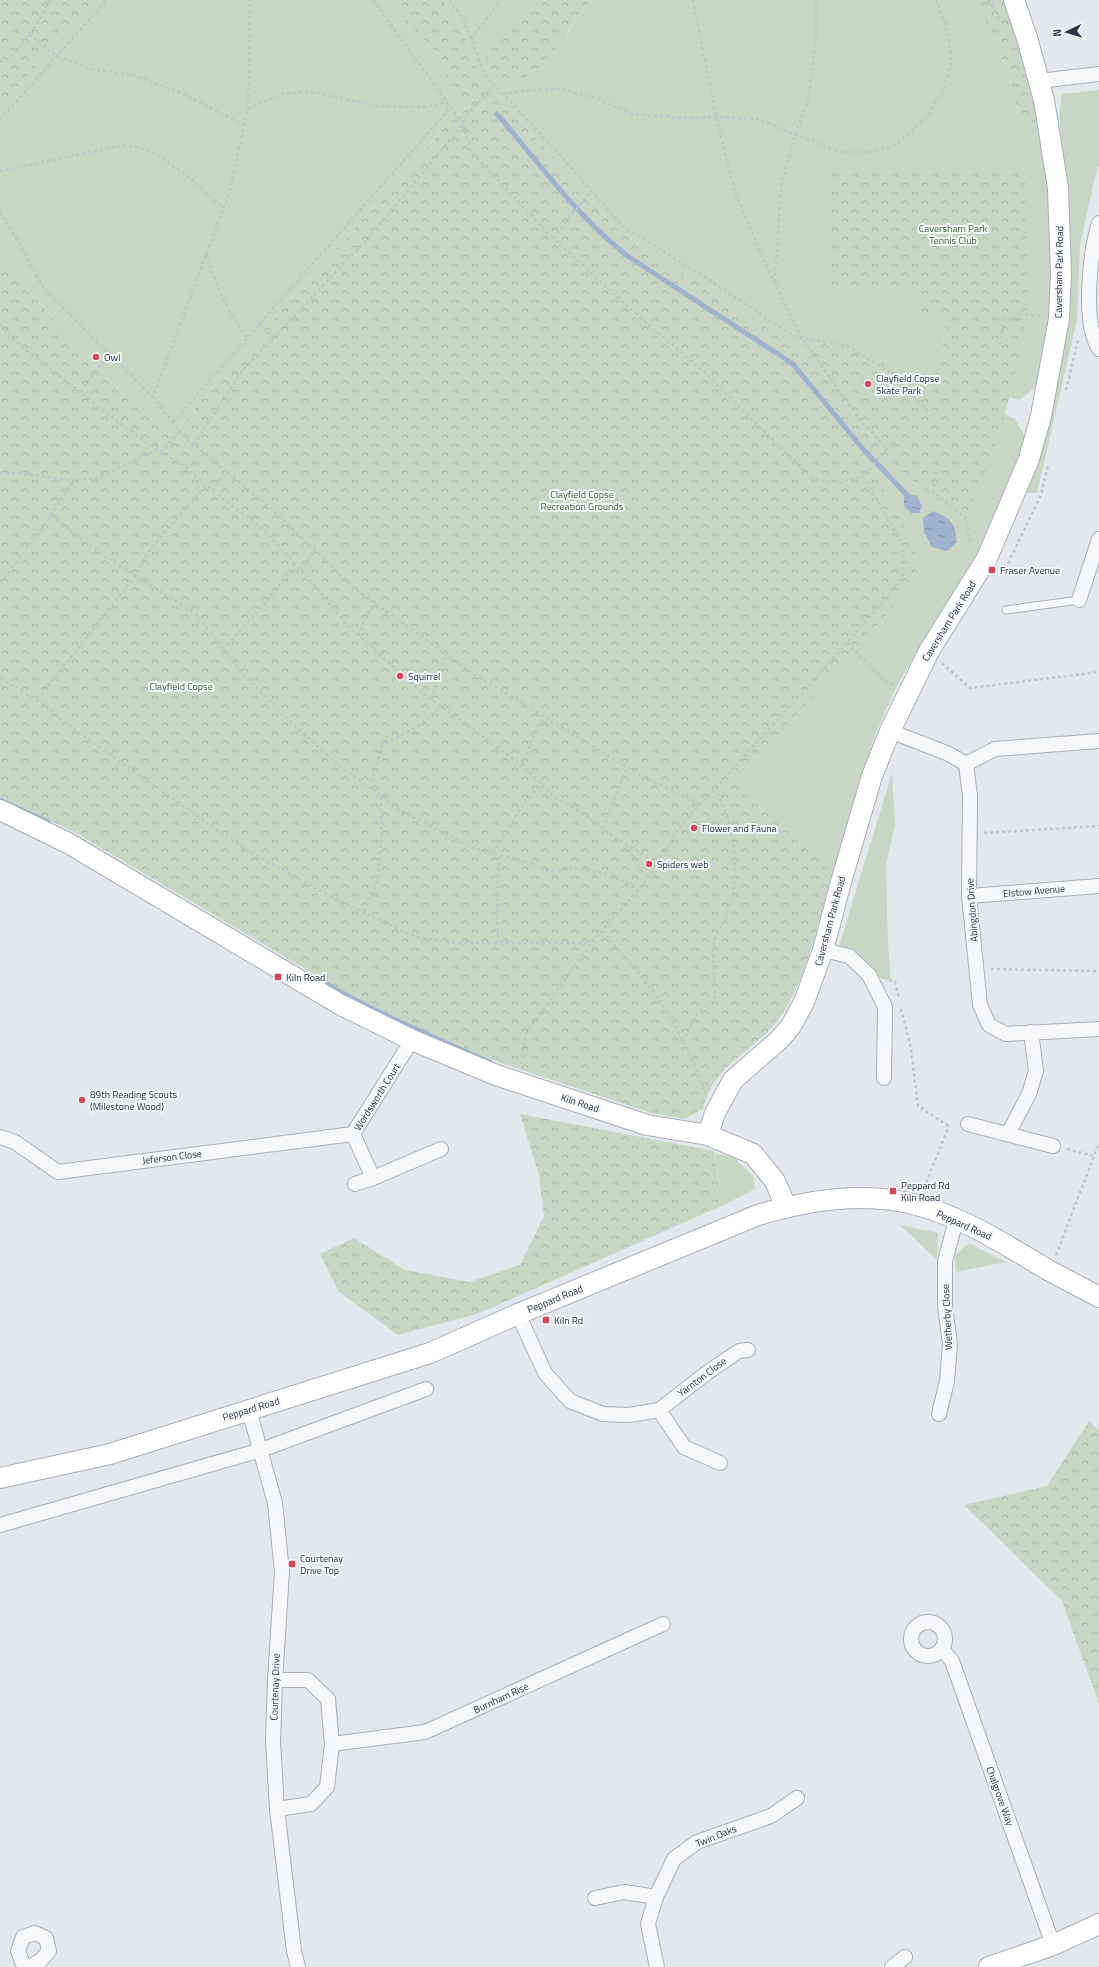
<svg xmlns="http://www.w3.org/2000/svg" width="1099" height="1967" font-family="'Titillium Web',sans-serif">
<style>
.grass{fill:#c9d6c5}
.forest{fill:url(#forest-crowns)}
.water{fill:url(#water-ripples)}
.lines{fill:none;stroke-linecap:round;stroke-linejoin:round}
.stream{stroke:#9fb4cc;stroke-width:5}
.lane-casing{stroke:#a9aeb7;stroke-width:9}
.street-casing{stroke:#a9aeb7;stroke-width:16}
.secondary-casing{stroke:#a9aeb7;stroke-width:22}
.path{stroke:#c2c5cb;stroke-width:2.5;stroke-dasharray:3 3;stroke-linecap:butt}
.lane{stroke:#f7f8fa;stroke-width:7}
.street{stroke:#f7f8fa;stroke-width:14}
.secondary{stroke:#fff;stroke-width:20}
.poi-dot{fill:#d1495b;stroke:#f4f6f9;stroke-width:1.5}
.labels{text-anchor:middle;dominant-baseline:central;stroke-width:4;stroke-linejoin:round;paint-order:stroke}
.park-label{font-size:10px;fill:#3f6138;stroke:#f4f6f9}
.street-label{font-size:10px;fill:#2b3445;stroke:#f4f6f9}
.poi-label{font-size:10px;fill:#2b3445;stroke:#f4f6f9;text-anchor:start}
</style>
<defs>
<pattern id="forest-crowns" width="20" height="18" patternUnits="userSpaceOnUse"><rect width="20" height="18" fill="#c9d6c5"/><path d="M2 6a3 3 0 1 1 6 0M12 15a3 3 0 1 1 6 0" fill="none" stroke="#adb8ab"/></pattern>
<pattern id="water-ripples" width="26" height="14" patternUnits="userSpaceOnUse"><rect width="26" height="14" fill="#9fb4cc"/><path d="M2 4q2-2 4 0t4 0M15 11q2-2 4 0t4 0" fill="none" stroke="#8293a7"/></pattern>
</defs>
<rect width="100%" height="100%" fill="#e4e7ec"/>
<g class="grass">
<polygon points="93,0 389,0 401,17 441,56 447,82 465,98 470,105 447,125 170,436 120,391 0,260 0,106"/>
<path d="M442,0H533L499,31L567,35L589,0H975L1006,67L1020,118L1038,119C1048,183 1058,250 1049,315C1046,339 1040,363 1036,387L1019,400L1005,395L1003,367L922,288L946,315L942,356L917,395L890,367L823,340L804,353L618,230L481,77L458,20Z"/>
<polygon points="1099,90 1099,166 1095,177 1080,245 1077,320 1037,493 1027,493 1048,421 1070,273 1069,201 1059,118 1062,94"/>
<polygon points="1001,413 1015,419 1025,436 1019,455 973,563 913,658 895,690 876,733 863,771 833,873 733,783 784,730 901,599 918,575 915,545 875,473 886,459"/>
<polygon points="892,773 895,824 886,864 888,944 891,981 869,975 837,953"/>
<polygon points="715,1154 733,1157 753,1176 755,1189 723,1205"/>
<polygon points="900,1225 938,1233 937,1260"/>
<polygon points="969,1243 1006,1262 956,1272 955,1255"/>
</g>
<g class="forest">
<polygon points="0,0 93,0 0,106"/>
<path d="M389,0H442L458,20L481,77L618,230L804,353L823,340L849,343L890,367L917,395L942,356L946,315L922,314V288H828V171H1025L1027,305C1023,350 1011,396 997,439C989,467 975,494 964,521L886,459L875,473L915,545L918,575L901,599L784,730L733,783L833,873C819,917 807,979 781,1016C757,1051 713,1063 703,1109L685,1119L651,1113L501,1063L417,1028L346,993L72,831L0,797V260L120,391L170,436L447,125L470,106L465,98L447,82L441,56L401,17Z"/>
<path d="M533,0H589C571,28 547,69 516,83C511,84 505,84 500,84L490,72L486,59L499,31Z"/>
<path d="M975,0H1005C1019,39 1031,79 1038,119L1031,123L1020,118L1006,67Z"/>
<polygon points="520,1114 714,1151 723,1205 480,1313 398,1335 338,1291 320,1254 354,1238 405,1270 470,1282 520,1265 544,1216 539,1175"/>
<polygon points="1089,1421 1099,1430 1099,1704 1062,1601 964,1505 1047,1486"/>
</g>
<g class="water">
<polygon points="909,494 917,496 922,506 919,513 911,513 904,506 904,497"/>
<path d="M933,511C950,518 955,522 957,542L947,551L932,547L924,532L923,518Z"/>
</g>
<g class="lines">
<g class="stream">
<path d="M497,114C539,163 578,218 629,257L793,364L863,449L907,495"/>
<polyline points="0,800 48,822"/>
<path d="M319,980C374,1012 432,1037 490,1062"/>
</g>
<defs>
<polyline id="lane" points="1006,610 1079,600"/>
<g id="street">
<polyline points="1039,81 1099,74"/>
<path d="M1099,223C1090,252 1082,323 1099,349"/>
<polyline points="1079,600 1099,539"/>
<polyline points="890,731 949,754 966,764 970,796 969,896 980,1005 989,1025 1006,1034 1099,1029"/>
<polyline points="966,764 995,749 1099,741"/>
<polyline points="969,896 1099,886"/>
<polyline points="823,950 849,956 869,975 885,1007 884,1078"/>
<polyline points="968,1124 1053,1146"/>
<polyline points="1008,1134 1029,1094 1036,1071 1031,1032"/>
<polyline points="0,1137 15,1142 58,1172 353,1134"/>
<polyline points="373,1178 441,1149"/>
<polyline points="355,1184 373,1178 353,1134 412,1040"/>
<polyline points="518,1314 545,1373 570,1401 603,1414 629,1415 659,1410 708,1372 739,1351 748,1350"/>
<polyline points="249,1410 275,1503 282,1572 275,1680 273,1742 277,1809 294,1951 298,1967"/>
<polyline points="659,1410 684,1447 720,1463"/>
<polyline points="939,1414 947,1381 950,1344 945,1306 945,1261 956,1220"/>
<polyline points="0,1525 261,1450 426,1389"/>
<circle cx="928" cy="1639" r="17"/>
<polyline points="942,1649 952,1661 1053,1945"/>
<polyline points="275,1680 308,1680 328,1699 332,1744 327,1787 311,1804 277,1809"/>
<polyline points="332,1744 425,1732 663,1624"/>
<polyline points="595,1898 624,1892 656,1897"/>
<polyline points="24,1967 18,1951 23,1937 35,1933 46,1938 49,1951 40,1961 29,1967"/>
<polyline points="657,1967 648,1924 656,1897 674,1859 697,1842 771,1816 797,1798"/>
<polyline points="892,1967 905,1957"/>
</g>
<g id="secondary">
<polyline points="0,810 68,843 341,1005 412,1040 496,1075 647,1125 708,1135 753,1154 775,1181 786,1207"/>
<polyline points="708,1135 715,1113 733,1080 779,1040 791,1026 804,1002 823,950 841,882 872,776 890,731 929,651 987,558 1029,459 1041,416 1059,319 1061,273 1058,188 1044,100 1027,38 1014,0"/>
<path d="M0,1478L110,1454L430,1353L518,1314L758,1215C808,1200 866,1191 917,1205C965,1218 1006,1245 1048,1270C1065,1279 1082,1288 1099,1297"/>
<polyline points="989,1967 1053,1945 1099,1924"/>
</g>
</defs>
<use href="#lane" class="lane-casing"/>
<use href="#street" class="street-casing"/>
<use href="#secondary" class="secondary-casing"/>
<g class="path">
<polyline points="373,0 463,124 467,115 494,85"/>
<polyline points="449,0 463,18 485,75 562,157 622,226 697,272 795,337 848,346 887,370 929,412"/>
<polyline points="988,0 1000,18"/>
<polyline points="29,34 57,56 91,69 133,75 179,92 244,125"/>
<polyline points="471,39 501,0"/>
<polyline points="0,62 12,56 38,22 50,0"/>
<polyline points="503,94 518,91 562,89 599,99 632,114 682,118 716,117 757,119 840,152 873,152 896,145 927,117 943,90 952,60 947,29 936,0"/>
<polyline points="248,109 282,94 312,92 378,106 426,107 447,102"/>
<polyline points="0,120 107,0"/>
<polyline points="0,171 124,145 151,151 189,177 223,208"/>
<polyline points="0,212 24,251 44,289 153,397 229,193 248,109 250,0"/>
<polyline points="553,238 591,191"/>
<path d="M206,254C216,282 227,315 247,337"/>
<polyline points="775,282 781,186 795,135 808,100 816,41 816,0"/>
<polyline points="259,324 273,338"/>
<polyline points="0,325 22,347 113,418 157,450 183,465 213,491 262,528 310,580 346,624 424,694 523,766 553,796 582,813 614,837 657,862"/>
<polyline points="1000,345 1004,319 1019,321 1020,314 1042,316"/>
<polyline points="1066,390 1078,340"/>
<polyline points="81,392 96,370 111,356"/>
<polyline points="153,397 183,436 271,508 353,587 469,671 643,777 701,804"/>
<polyline points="173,422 451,107"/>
<polyline points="194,444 242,371 369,237 463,124 471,152 553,238 637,315 703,371 813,479 839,483 863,476"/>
<polyline points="887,449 893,443 899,446"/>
<polyline points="161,452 180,431"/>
<polyline points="936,472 933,492 967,519 968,531 972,545"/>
<polyline points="0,473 29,474 64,480 95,479 157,450"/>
<polyline points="213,491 226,471"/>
<polyline points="51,516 100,553 196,614 239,669 281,713 342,768 405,813 473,848 530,863 549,872 572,868 603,873 629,884 638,891"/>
<polyline points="301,571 315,551"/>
<polyline points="1000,571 1006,568 1041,495 1048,465"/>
<path d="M0,582C28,550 51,516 74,480"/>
<polyline points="359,636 365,618 375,603"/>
<polyline points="847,643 886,682 893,685"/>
<polyline points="223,649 263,606 295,564"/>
<polyline points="942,663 970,688 1099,672"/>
<polyline points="0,678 37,700 76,731 245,849 335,899 416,937 455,943 590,943"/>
<polyline points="37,700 136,575 148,552 206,485"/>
<polyline points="432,700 439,670 447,655"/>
<polyline points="523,766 532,739 544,716"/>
<polyline points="370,788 382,746 421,724 441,707"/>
<polyline points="603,828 627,767"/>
<polyline points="984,833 1099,826"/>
<polyline points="626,844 639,869 648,875"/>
<polyline points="493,853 524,803 541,784"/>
<polyline points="364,911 378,879 382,826 381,796"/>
<path d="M602,931C624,956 646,980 664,1007C681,1034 694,1064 706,1093"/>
<polyline points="498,943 497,888 500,855"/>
<polyline points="991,969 1099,971"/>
<polyline points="889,980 895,982 899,998"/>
<polyline points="901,1009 911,1048 918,1106 949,1126"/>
<path d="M682,1042L697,1014L715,997C715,984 711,949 715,939C718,929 725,921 728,912C742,872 734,825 715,788"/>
<polyline points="521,1064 526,1034 591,943 638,891 682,824 807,688 887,597 904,573 903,546 863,476 887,449 861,421 803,340 765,263 734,190 716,117 693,0"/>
<polyline points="1067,1149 1094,1156"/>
<polyline points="924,1188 949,1126"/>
<polyline points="1056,1255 1099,1143"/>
</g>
<use href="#lane" class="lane"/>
<use href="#street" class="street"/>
<use href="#secondary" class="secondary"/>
</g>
<g class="poi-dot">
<circle cx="96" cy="357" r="4"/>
<circle cx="868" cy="384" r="4"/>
<rect x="988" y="566" width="8" height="8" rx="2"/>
<circle cx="400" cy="676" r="4"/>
<circle cx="694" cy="828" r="4"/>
<circle cx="649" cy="864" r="4"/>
<rect x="274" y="973" width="8" height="8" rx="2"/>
<circle cx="82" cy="1100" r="4"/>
<rect x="889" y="1187" width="8" height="8" rx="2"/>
<rect x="542" y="1316" width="8" height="8" rx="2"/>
<rect x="288" y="1560" width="8" height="8" rx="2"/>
</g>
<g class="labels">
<g class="park-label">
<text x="953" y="228">Caversham Park<tspan x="953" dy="12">Tennis Club</tspan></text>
<text x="582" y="494">Clayfield Copse<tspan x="582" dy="12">Recreation Grounds</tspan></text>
<text x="181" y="686">Clayfield Copse</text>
</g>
<g class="street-label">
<text transform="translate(1059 272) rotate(-89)">Caversham Park Road</text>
<text transform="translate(949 621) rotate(-58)">Caversham Park Road</text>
<text transform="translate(1034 891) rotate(-5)">Elstow Avenue</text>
<text transform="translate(972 910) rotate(-94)">Abingdon Drive</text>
<text transform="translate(830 921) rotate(-75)">Caversham Park Road</text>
<text transform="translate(377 1097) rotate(-58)">Wordsworth Court</text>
<text transform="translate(580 1103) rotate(18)">Kiln Road</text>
<text transform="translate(172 1157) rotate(-7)">Jeferson Close</text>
<text transform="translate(964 1225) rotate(24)">Peppard Road</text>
<text transform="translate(555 1299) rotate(-22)">Peppard Road</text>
<text transform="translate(947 1317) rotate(-93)">Wetherby Close</text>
<text transform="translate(702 1377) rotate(-37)">Yarnton Close</text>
<text transform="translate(251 1409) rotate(-17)">Peppard Road</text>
<text transform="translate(275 1687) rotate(-88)">Courtenay Drive</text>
<text transform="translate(501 1698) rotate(-25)">Burnham Rise</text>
<text transform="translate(1000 1796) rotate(70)">Chalgrove Way</text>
<text transform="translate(716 1836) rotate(-22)">Twin Oaks</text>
</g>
<g class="poi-label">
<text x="104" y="357">Owl</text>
<text x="876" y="378">Clayfield Copse<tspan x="876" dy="12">Skate Park</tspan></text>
<text x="1000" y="570">Fraser Avenue</text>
<text x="408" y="676">Squirrel</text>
<text x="702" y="828">Flower and Fauna</text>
<text x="657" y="864">Spiders web</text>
<text x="286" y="977">Kiln Road</text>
<text x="90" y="1094">89th Reading Scouts<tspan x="90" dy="12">(Milestone Wood)</tspan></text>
<text x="901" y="1185">Peppard Rd<tspan x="901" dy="12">Kiln Road</tspan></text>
<text x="554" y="1320">Kiln Rd</text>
<text x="300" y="1558">Courtenay<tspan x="300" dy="12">Drive Top</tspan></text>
</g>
</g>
<g transform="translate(1067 32) rotate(265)" stroke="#f4f6f9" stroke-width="3" paint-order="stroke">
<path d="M0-3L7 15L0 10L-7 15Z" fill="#2b3445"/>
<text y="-6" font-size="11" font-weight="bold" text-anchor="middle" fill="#2b3445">N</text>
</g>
</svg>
